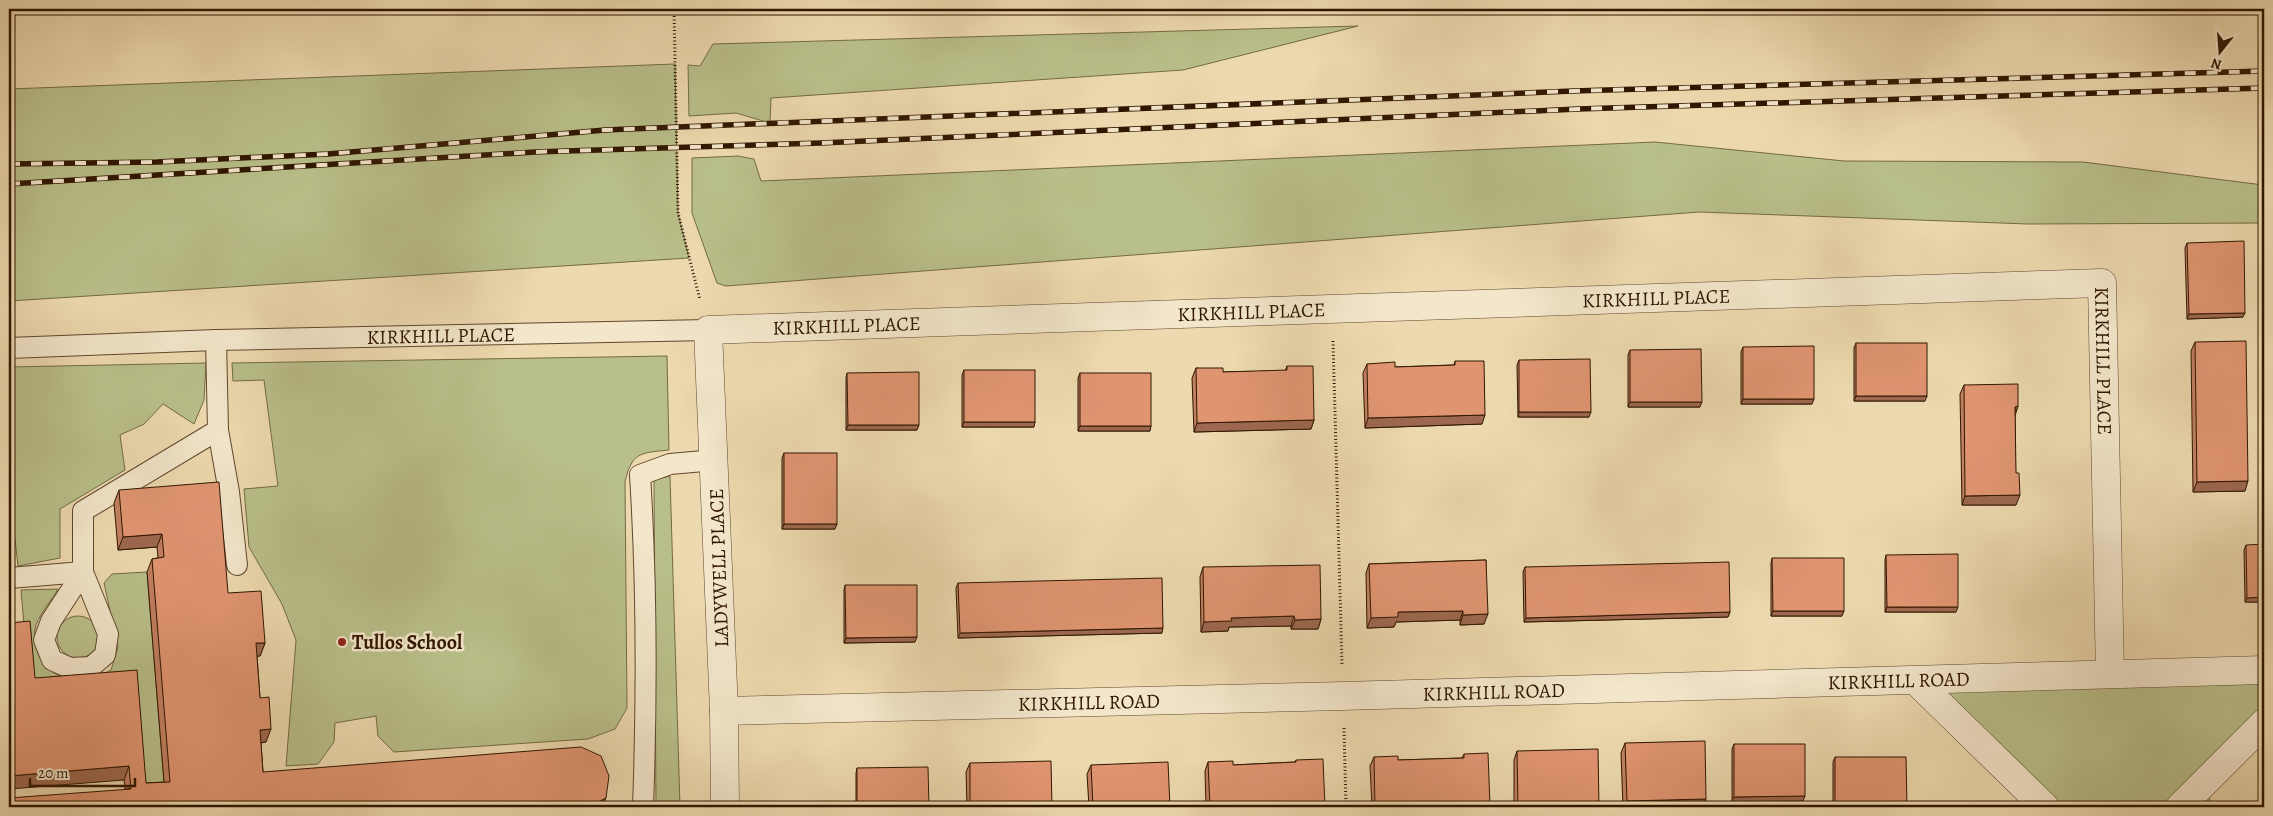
<svg xmlns="http://www.w3.org/2000/svg" width="2273" height="816" font-family="Alegreya,serif">
<style>
.green{fill:#b9bf8a;stroke:#746a45}
.lines{fill:none;stroke-linecap:round;stroke-linejoin:round}
.service-casing{stroke:#5f472c;stroke-width:22}
.minor-casing{stroke:#5f472c;stroke-width:29}
.path{stroke:#301600;stroke-width:3;stroke-dasharray:1 2.5;stroke-linecap:butt}
.service{stroke:#f3e6cb;stroke-width:20}
.minor{stroke:#f3e6cb;stroke-width:28}
.rail-casing{stroke:#301600;stroke-width:5.5}
.rail{stroke:#f3e6cb;stroke-width:4;stroke-dasharray:11;stroke-linecap:butt}
.wall{fill:#c18061;stroke:#301600}
.shaded-wall{fill:#9d684f;stroke:#301600}
.building{fill:#e09571;stroke:#301600}
.poi-dot{fill:#8f2418;stroke:#f3e6cb;stroke-width:2}
.labels{text-anchor:middle;dominant-baseline:central;stroke-width:5;stroke-linejoin:round;paint-order:stroke}
.street-label{font-size:20px;fill:#301600;stroke:#f3e6cb}
.poi-label{font-size:20px;font-weight:bold;fill:#301600;stroke:#f3e6cb;text-anchor:start}
</style>
<rect width="100%" height="100%" fill="#edd9af"/>
<filter id="stains"><feTurbulence type="fractalNoise" baseFrequency=".004" numOctaves="4"/><feColorMatrix values="0 0 0 0 .2 0 0 0 0 .09 0 0 0 0 .02 0 0 0 .5 -.17"/></filter>
<radialGradient id="worn" r=".72"><stop offset=".6" stop-color="#630" stop-opacity="0"/><stop offset="1" stop-color="#630" stop-opacity=".3"/></radialGradient>
<g class="green">
<polygon points="1358,26 1183,70 771,98 770,123 736,113 689,116 688,65 700,66 713,44"/>
<polygon points="675,64 678,213 689,258 9,301 9,89"/>
<polygon points="1655,142 1844,161 2083,162 2263,185 2264,223 2028,224 1699,212 726,286 717,283 692,213 692,158 738,156 754,159 761,181"/>
<path d="M667,356L669,450C640,453 632,452 625,482L627,708L615,729L588,739L394,752L378,736L376,716L335,723L334,742L318,764L286,766L296,640L282,604L249,547L244,489L278,486L264,380L233,381L232,363Z"/>
<polygon points="206,363 204,400 194,424 163,404 144,424 120,435 125,470 60,509 60,558 18,566 15,539 9,540 9,367"/>
<polygon points="670,476 680,807 656,807 654,480"/>
<path d="M147,572L165,795L141,797L132,684L30,692L21,590L58,589C53,598 36,619 35,629C31,662 57,685 90,679C97,678 105,673 111,670L118,647L104,583L112,574Z"/>
<circle cx="78" cy="637" r="21"/>
<polygon points="2264,670 2264,723 2208,780 2210,807 2023,807 2023,803 1916,681"/>
</g>
<g class="lines">
<defs>
<g id="service">
<path id="s1" d="M9,348L216,340L708,330"/>
<polyline points="218,430 229,492 237,565"/>
<polygon points="83,572 108,634 105,655 91,667 70,668 52,660 44,640 51,621"/>
<polyline points="9,578 83,572 83,511 218,430 216,340"/>
<path d="M643,807C647,696 647,586 640,475L670,464L715,460"/>
</g>
<g id="minor">
<polyline points="1916,681 2045,807"/>
<path id="s2" d="M724,711L1343,696L2264,670"/>
<path id="s3" d="M725,807L724,711L708,330L2102,283L2110,674"/>
<polyline points="2180,807 2264,723"/>
</g>
</defs>
<use href="#service" class="service-casing"/>
<use href="#minor" class="minor-casing"/>
<g class="path">
<polyline points="674,9 678,213 700,300"/>
<polyline points="1333,341 1342,664"/>
<polyline points="1344,728 1346,807"/>
</g>
<use href="#service" class="service"/>
<use href="#minor" class="minor"/>
<defs>
<g id="rail">
<polyline points="9,164 157,162 328,154 605,130 1573,91 2264,71"/>
<polyline points="9,184 535,152 821,143 1578,109 2264,88"/>
</g>
</defs>
<use href="#rail" class="rail-casing"/>
<use href="#rail" class="rail"/>
</g>
<g class="wall">
<polygon points="2187,243 2243,317 2187,319 2185,248"/>
<polygon points="2195,342 2245,491 2193,492 2191,351"/>
<polygon points="1856,343 1925,401 1854,401 1854,348"/>
<polygon points="1743,347 1812,404 1741,404 1741,352"/>
<polygon points="1630,350 1700,407 1628,407 1628,355"/>
<polygon points="1519,360 1589,417 1518,417 1517,365"/>
<polygon points="1455,361 1482,424 1365,428 1363,373 1367,364 1395,367 1454,365"/>
<polygon points="1287,366 1314,420 1311,429 1194,432 1192,378 1196,368 1223,372 1285,371"/>
<polygon points="964,370 1034,427 962,427 962,375"/>
<polygon points="847,373 917,430 846,430 846,378"/>
<polygon points="1080,373 1150,431 1078,431 1078,378"/>
<polygon points="1964,385 2018,406 2015,414 2016,505 1962,505 1960,394"/>
<polygon points="784,453 835,529 782,529 782,458"/>
<polygon points="119,490 228,593 265,643 260,656 257,656 260,698 266,742 261,743 263,772 125,789 124,780 35,678 146,783 164,782 147,572 152,559 158,558 157,547 118,550 114,503"/>
<polygon points="2246,545 2264,602 2245,602 2244,550"/>
<polygon points="1886,555 1956,612 1885,612 1885,560"/>
<polygon points="1772,558 1842,616 1771,616 1771,563"/>
<polygon points="1486,560 1484,624 1460,625 1460,620 1396,622 1394,627 1367,628 1366,573 1369,564"/>
<polygon points="1203,567 1321,619 1318,629 1291,629 1291,626 1229,627 1228,631 1201,632 1200,577"/>
<polygon points="1525,567 1730,612 1728,617 1524,622 1523,572"/>
<polygon points="958,583 1162,633 958,638 956,588"/>
<polygon points="845,585 915,642 844,643 844,590"/>
<polygon points="1625,743 1703,807 1623,807 1621,753"/>
<polygon points="1734,744 1803,801 1732,802 1732,749"/>
<polygon points="1517,751 1599,806 1599,807 1514,807 1514,760"/>
<polygon points="1464,754 1490,805 1489,807 1372,807 1370,766 1374,757 1398,760 1462,758"/>
<polygon points="1835,757 1907,807 1833,807 1833,762"/>
<polygon points="1296,760 1325,807 1206,807 1205,771 1208,762 1233,765 1295,762"/>
<polygon points="970,763 1052,807 967,807 966,772"/>
<polygon points="1091,765 1170,807 1089,807 1087,774"/>
<polygon points="857,768 929,807 856,807 856,773"/>
</g>
<g class="shaded-wall">
<polygon points="2245,313 2243,317 2187,319 2189,314"/>
<polygon points="1856,396 1927,396 1925,401 1854,401"/>
<polygon points="1743,399 1814,399 1812,404 1741,404"/>
<polygon points="1630,402 1702,402 1700,407 1628,407"/>
<polygon points="2018,406 2015,416 2015,407"/>
<polygon points="1519,412 1591,412 1589,417 1518,417"/>
<polygon points="1485,415 1482,424 1365,428 1368,418"/>
<polygon points="1314,420 1311,429 1194,432 1197,423"/>
<polygon points="964,422 1035,422 1034,427 962,427"/>
<polygon points="848,425 919,425 917,430 846,430"/>
<polygon points="1080,426 1151,426 1150,431 1078,431"/>
<polygon points="2248,481 2245,491 2193,492 2197,482"/>
<polygon points="2020,495 2016,505 1962,505 1965,496"/>
<polygon points="784,524 837,524 835,529 782,529"/>
<polygon points="162,534 157,547 118,550 123,537"/>
<polygon points="2264,597 2264,602 2245,602 2247,598"/>
<polygon points="1887,607 1958,607 1956,612 1885,612"/>
<polygon points="1463,611 1460,620 1396,622 1394,627 1367,628 1371,618 1398,612"/>
<polygon points="1773,611 1844,611 1842,616 1771,616"/>
<polygon points="1730,612 1728,617 1524,622 1526,618"/>
<polygon points="1488,614 1484,624 1460,625 1463,615"/>
<polygon points="1294,616 1291,626 1229,627 1228,631 1201,632 1204,622 1231,618"/>
<polygon points="1321,619 1318,629 1291,629 1295,620"/>
<polygon points="1163,628 1162,633 958,638 960,633"/>
<polygon points="917,637 915,642 844,643 846,638"/>
<polygon points="256,643 265,643 260,656 251,656"/>
<polygon points="271,729 266,742 255,743 260,730"/>
<polygon points="129,766 124,780 9,789 9,776"/>
<polygon points="1805,796 1803,801 1732,802 1734,797"/>
<polygon points="606,798 602,807 588,807"/>
<polygon points="1706,799 1703,807 1624,807 1627,801"/>
<polygon points="1490,805 1489,807 1416,807"/>
<polygon points="1599,806 1599,807 1550,807"/>
</g>
<g class="building">
<polygon points="2244,241 2245,313 2189,314 2187,243"/>
<polygon points="2246,341 2248,481 2197,482 2195,342"/>
<rect x="1856" y="343" width="71" height="53"/>
<polygon points="1814,346 1814,399 1743,399 1743,347"/>
<polygon points="1701,349 1702,402 1630,402 1630,350"/>
<polygon points="1590,359 1591,412 1519,412 1519,360"/>
<polygon points="1455,361 1484,361 1485,415 1368,418 1367,364 1395,362 1395,367 1455,365"/>
<polygon points="1287,366 1313,366 1314,420 1197,423 1196,368 1223,368 1223,372 1287,370"/>
<rect x="964" y="370" width="71" height="52"/>
<polygon points="919,372 919,425 848,425 847,373"/>
<rect x="1080" y="373" width="71" height="53"/>
<polygon points="2018,384 2018,406 2015,407 2016,473 2019,473 2020,495 1965,496 1964,385"/>
<rect x="784" y="453" width="53" height="71"/>
<polygon points="219,482 228,593 261,591 265,643 256,643 260,698 269,697 271,729 260,730 263,772 581,747 601,756 609,776 606,798 588,807 9,807 9,798 131,789 129,766 9,776 9,623 30,621 35,678 137,670 146,783 170,782 152,559 164,557 162,534 123,537 119,490"/>
<polygon points="2264,544 2264,597 2247,598 2246,545"/>
<polygon points="1958,554 1958,607 1887,607 1886,555"/>
<polygon points="1772,558 1844,558 1844,611 1773,611"/>
<polygon points="1486,560 1488,614 1463,615 1463,611 1398,612 1398,617 1371,618 1369,564"/>
<polygon points="1729,562 1730,612 1526,618 1525,567"/>
<polygon points="1320,565 1321,619 1295,620 1294,616 1231,618 1232,621 1204,622 1203,567"/>
<polygon points="1162,578 1163,628 960,633 958,583"/>
<polygon points="845,585 917,585 917,637 846,638"/>
<polygon points="1705,741 1706,799 1627,801 1625,743"/>
<polygon points="1734,744 1805,744 1805,796 1734,797"/>
<polygon points="1598,749 1599,806 1518,807 1517,751"/>
<polygon points="1488,753 1490,805 1416,807 1375,807 1374,757 1398,756 1398,760 1464,758 1464,754"/>
<polygon points="1835,757 1906,757 1907,807 1835,807"/>
<polygon points="1323,759 1325,807 1210,807 1208,762 1233,761 1233,765 1296,762 1296,760"/>
<polygon points="1051,761 1052,807 970,807 970,763"/>
<polygon points="1168,762 1170,807 1093,807 1091,765"/>
<polygon points="928,767 929,807 857,807 857,768"/>
</g>
<circle class="poi-dot" cx="342" cy="642" r="5"/>
<g class="labels">
<g class="street-label">
<text stroke="none"><textPath href="#s3" startOffset="1426">KIRKHILL PLACE</textPath></text>
<text stroke="none"><textPath href="#s3" startOffset="1021">KIRKHILL PLACE</textPath></text>
<text stroke="none"><textPath href="#s3" startOffset="616">KIRKHILL PLACE</textPath></text>
<text stroke="none"><textPath href="#s1" startOffset="432">KIRKHILL PLACE</textPath></text>
<text stroke="none"><textPath href="#s3" startOffset="1950">KIRKHILL PLACE</textPath></text>
<text transform="translate(719 568) rotate(-92)">LADYWELL PLACE</text>
<text stroke="none"><textPath href="#s2" startOffset="1175">KIRKHILL ROAD</textPath></text>
<text stroke="none"><textPath href="#s2" startOffset="770">KIRKHILL ROAD</textPath></text>
<text stroke="none"><textPath href="#s2" startOffset="365">KIRKHILL ROAD</textPath></text>
</g>
<g class="poi-label">
<text x="352" y="642">Tullos School</text>
</g>
</g>
<rect width="2273" height="816" fill="none" stroke="#edd9af" stroke-width="30"/>
<rect x="10" y="10" width="2253" height="796" fill="none" stroke="#301600" stroke-width="2.5"/>
<rect x="15" y="15" width="2243" height="786" fill="none" stroke="#301600"/>
<g transform="translate(2220 52) rotate(197)" stroke="#f3e6cb" stroke-width="4" paint-order="stroke">
<path d="M0-4L9 19L0 12L-9 19Z" fill="#301600"/>
<text y="-8" font-size="14" font-weight="bold" text-anchor="middle" fill="#301600">N</text>
</g>
<path d="M30 778v8h105v-8" fill="none" stroke="#301600" stroke-width="2.5"/>
<text x="38" y="778" font-size="15" fill="#301600" stroke="#f3e6cb" stroke-width="4" paint-order="stroke">20 m</text>
<rect width="100%" height="100%" filter="url(#stains)"/>
<rect width="100%" height="100%" fill="url(#worn)"/>
</svg>
